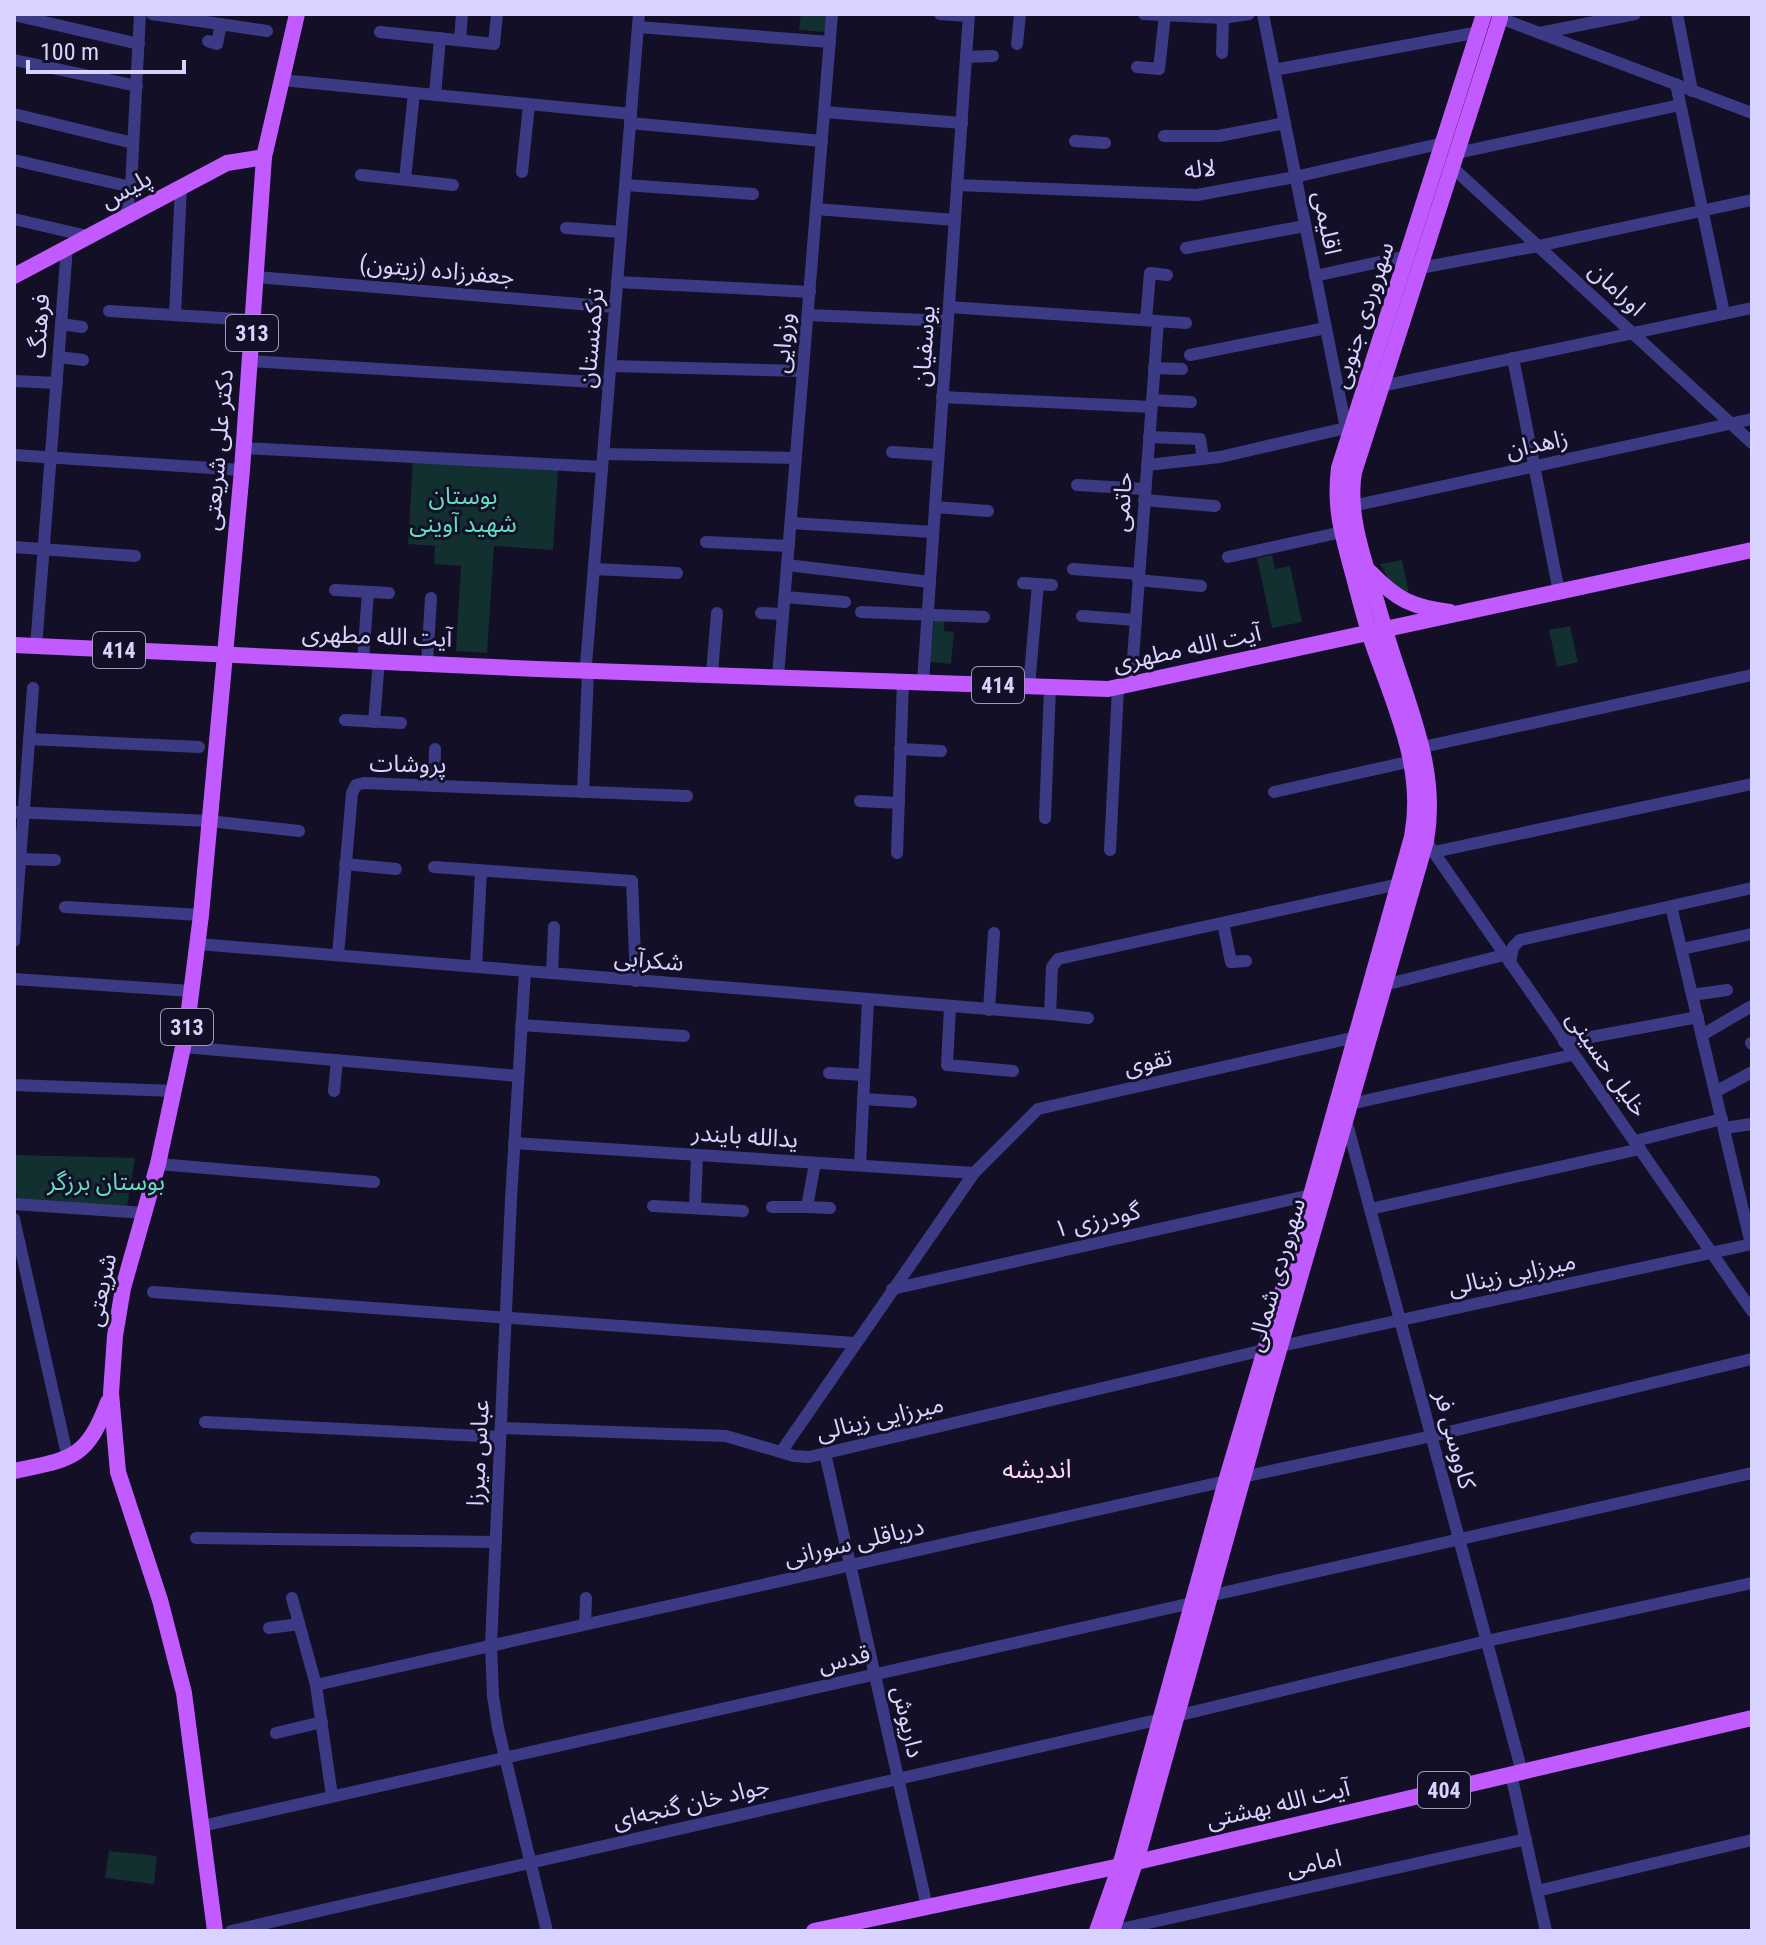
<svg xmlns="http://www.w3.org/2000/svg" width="1766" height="1945" font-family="'Roboto Condensed','Noto Sans Arabic',sans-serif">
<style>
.green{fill:#12302f}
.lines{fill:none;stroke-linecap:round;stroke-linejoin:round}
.minor{stroke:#3d3a85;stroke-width:12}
.major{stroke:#c25bff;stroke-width:16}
.labels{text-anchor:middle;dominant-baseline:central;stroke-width:6;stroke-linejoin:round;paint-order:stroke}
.shield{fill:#130f26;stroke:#9e99be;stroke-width:2}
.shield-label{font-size:22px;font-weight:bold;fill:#d9d4ff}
.street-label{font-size:24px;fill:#d9d4ff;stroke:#130f26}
.park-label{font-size:24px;fill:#5fe0c0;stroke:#130f26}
.neighbourhood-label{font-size:26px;fill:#ffd6f0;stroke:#130f26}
</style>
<rect width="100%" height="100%" fill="#130f26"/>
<g class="green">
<polygon points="801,14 826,14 825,32 799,30"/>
<polygon points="413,460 558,470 553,550 494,546 487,653 456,651 461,566 434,564 435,546 408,544"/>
<polygon points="1272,555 1275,569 1290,566 1302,622 1272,628 1257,558"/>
<polygon points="1402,560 1409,593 1391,584 1380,564"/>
<polygon points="934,616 945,617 944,631 954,632 951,664 930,662"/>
<polygon points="1570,626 1578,662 1557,667 1549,630"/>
<polygon points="14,1155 135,1158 127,1207 17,1203"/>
<polygon points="109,1851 157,1856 154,1884 105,1878"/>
</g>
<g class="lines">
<g class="minor">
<polyline points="152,14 267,31"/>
<polyline points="940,14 969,16"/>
<polyline points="1144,14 1223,18 1249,14"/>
<polyline points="1263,14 1348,438"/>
<polyline points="1677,14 1692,91"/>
<polyline points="14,15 139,44"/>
<polyline points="1500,18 1752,113"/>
<polyline points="638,27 830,42"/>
<polyline points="380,32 494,44 497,14"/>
<polyline points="1540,33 1635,14"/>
<polyline points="460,40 462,14"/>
<polyline points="208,41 217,44 221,24"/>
<polyline points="1017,44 1020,14"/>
<polyline points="1222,53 1223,18"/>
<polyline points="966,57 993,56"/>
<polyline points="14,60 137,86"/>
<polyline points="1137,67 1159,69 1165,15"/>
<polyline points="1274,70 1479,32"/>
<polyline points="282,80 631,114"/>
<polyline points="1676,84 1724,313"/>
<polyline points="435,95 440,38"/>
<polyline points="824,112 962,123"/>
<polyline points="14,114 133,143"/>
<polyline points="630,123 822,141"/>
<polyline points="1164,136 1219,136 1285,123"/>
<polyline points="1075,141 1105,143"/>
<polyline points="1457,153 1680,105"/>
<polyline points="14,160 131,187"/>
<polyline points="1452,167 1752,443"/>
<polyline points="522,172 529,105"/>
<polyline points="361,175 453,185"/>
<polyline points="405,179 414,93"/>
<polyline points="625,185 753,194"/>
<polyline points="957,185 1197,195 1295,177 1443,143"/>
<polyline points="816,209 955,220"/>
<polyline points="126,216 131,187 140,14"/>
<polyline points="14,219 87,236"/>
<polyline points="566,228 621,232"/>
<polyline points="1186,248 1305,226"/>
<polyline points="1420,268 1538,246 1752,200"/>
<polyline points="1315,276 1407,256"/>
<polyline points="256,277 615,307"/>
<polyline points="617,282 810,292"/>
<polyline points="949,307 1186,323"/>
<polyline points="109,311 253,320"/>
<polyline points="175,315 181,186"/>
<polyline points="808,315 948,321"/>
<polyline points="1146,320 1150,273 1167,275"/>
<polyline points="61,324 82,327"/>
<polyline points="1190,355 1326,328"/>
<polyline points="59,357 83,360"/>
<polyline points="1513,358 1559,592"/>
<polyline points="250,361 609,383"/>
<polyline points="611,366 803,371"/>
<polyline points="1154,368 1182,369"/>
<polyline points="14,381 57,383"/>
<polyline points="1382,386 1752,308"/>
<polyline points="942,397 1151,407"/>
<polyline points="1152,400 1191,402"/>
<polyline points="1149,437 1200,439 1203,459"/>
<polyline points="243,448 602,467"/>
<polyline points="892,452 938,455"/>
<polyline points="603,454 796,458"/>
<polyline points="14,455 242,470"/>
<polyline points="1147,465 1220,457 1346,428"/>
<polyline points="1077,485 1145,489"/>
<polyline points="1144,500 1215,506"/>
<polyline points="1352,506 1752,419"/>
<polyline points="935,507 988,511"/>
<polyline points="791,523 933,532"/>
<polyline points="706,542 789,546"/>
<polyline points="14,547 135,556"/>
<polyline points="1228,557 1342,532"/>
<polyline points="787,565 930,582"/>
<polyline points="594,569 677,573"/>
<polyline points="1073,569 1139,574"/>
<polyline points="1138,580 1201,586"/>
<polyline points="1023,583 1052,585"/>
<polyline points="335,590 389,593"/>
<polyline points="785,597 845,602"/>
<polyline points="861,612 984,617"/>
<polyline points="761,613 783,614"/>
<polyline points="1082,616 1136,620"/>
<polyline points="36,647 67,247"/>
<polyline points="363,660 368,592"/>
<polyline points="427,662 431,598"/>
<polyline points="586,665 639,14"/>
<polyline points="712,673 717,613"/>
<polyline points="778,676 832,14"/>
<polyline points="923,682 969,14"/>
<polyline points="1029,686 1038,584"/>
<polyline points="1131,686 1158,321"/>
<polyline points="345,720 401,723"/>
<polyline points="374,722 379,660"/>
<polyline points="29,739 199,747"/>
<polyline points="1423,747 1752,675"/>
<polyline points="900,749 941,751"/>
<polyline points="434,786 435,749"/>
<polyline points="583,792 588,671"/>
<polyline points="1274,792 1412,761"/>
<polyline points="860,801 899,803"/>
<polyline points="14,812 209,821 299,831"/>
<polyline points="1045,818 1050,687"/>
<polyline points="1426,841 1752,1311"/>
<polyline points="1110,850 1118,688"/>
<polyline points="1434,852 1752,784"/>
<polyline points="897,853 903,681"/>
<polyline points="20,859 55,860"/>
<polyline points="345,864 396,869"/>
<polyline points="434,867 632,881 636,981"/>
<polyline points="1671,906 1751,1244"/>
<polyline points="65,907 201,915"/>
<polyline points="1223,923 1231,962 1246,961"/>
<polyline points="14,941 33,688"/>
<polyline points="198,944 1050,1014 1052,967 1058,959 1399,884"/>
<polyline points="1682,949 1752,934"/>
<polyline points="338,955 352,793 356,785 364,783 687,796"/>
<polyline points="1510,963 1513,947 1520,940 1752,888"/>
<polyline points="476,967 481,871"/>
<polyline points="525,971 511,1199 491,1645 493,1696 498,1728 547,1931"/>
<polyline points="552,973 554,927"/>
<polyline points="14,979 191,991"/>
<polyline points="1384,985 1504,955"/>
<polyline points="1692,995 1727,990"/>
<polyline points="950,1007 947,1065 1013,1071"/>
<polyline points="989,1010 994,933"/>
<polyline points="1050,1014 1088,1018"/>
<polyline points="521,1025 684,1036"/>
<polyline points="1702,1035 1750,1007"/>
<polyline points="1564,1042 1698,1017"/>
<polyline points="1751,1043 1752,1044"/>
<polyline points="184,1047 518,1076"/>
<polyline points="829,1073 864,1075"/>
<polyline points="14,1085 174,1091"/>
<polyline points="334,1091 337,1060"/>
<polyline points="1715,1092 1752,1072"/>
<polyline points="863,1099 911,1102"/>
<polyline points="1350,1104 1572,1055"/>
<polyline points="1346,1120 1522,1772"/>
<polyline points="1724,1128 1752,1124"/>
<polyline points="1635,1141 1722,1119"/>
<polyline points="514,1143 974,1173"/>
<polyline points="158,1164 374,1182"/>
<polyline points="860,1165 868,1000"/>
<polyline points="14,1204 145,1213"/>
<polyline points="653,1206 743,1211"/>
<polyline points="772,1207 807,1207 815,1163"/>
<polyline points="807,1207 830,1208"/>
<polyline points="695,1208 697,1155"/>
<polyline points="1370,1209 1640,1149"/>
<polyline points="14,1219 66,1450"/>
<polyline points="892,1289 1311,1195"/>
<polyline points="153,1292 854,1343"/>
<polyline points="1281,1346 1752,1244"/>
<polyline points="205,1422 500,1437"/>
<polyline points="501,1428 726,1436 794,1456 809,1457 1264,1350"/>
<polyline points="781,1452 974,1173 1038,1109 1356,1037"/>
<polyline points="825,1453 927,1907"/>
<polyline points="1243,1477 1432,1436 1752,1359"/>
<polyline points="196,1538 496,1542"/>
<polyline points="1209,1596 1752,1473"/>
<polyline points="292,1598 316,1685 332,1796"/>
<polyline points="585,1624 586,1598"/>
<polyline points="269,1628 299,1624"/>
<polyline points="316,1685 1226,1481"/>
<polyline points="1176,1716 1487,1641 1752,1583"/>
<polyline points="276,1733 322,1722"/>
<polyline points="1511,1774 1546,1931"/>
<polyline points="202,1826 1192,1603"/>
<polyline points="1537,1891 1752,1840"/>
<polyline points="231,1931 1161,1719"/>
<polyline points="1112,1931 1526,1839"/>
</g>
<g class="major">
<polyline points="14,276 227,163 264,157"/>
<path d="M1370,572C1397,600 1412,607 1450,612"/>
<polyline points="14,645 537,669 1108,689 1752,550"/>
<path d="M14,1471C71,1459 86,1460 108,1402"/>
<polyline points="215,1931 184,1693 160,1600 118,1472 111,1393 115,1336 123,1288 158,1164 186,1033 201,915 242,470 264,157 297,14"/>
<polyline points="814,1931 1120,1866 1752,1718"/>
<path d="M1097,1931L1120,1866L1226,1481L1311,1195L1412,837C1425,770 1396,709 1374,647C1365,622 1359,596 1352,570C1342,533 1334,507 1339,468L1484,14"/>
<path d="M1112,1931L1139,1851L1268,1388L1426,841C1437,779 1416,726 1397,668C1387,639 1379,609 1370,580C1359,545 1348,508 1354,472L1500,18V14"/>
</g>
</g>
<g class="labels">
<g class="shield">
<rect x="226" y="315" width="52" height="36" rx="6"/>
<rect x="93" y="632" width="52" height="36" rx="6"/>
<rect x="972" y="667" width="52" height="36" rx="6"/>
<rect x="161" y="1009" width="52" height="36" rx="6"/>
<rect x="1418" y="1772" width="52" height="36" rx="6"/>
</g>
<g class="shield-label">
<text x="252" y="333">313</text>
<text x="119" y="650">414</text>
<text x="998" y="685">414</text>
<text x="187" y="1027">313</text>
<text x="1444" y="1790">404</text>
</g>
<g class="street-label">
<text transform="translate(1200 169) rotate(-5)">لاله</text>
<text transform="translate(126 189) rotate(-28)">پلیس</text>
<text transform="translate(1327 223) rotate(79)">اقلیمی</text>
<text transform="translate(437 270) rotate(5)">جعفرزاده (زیتون)</text>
<text transform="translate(1617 289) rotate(43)">اورامان</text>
<text transform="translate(1363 315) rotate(-72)">سهروردی جنوبی</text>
<text transform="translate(39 326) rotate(-86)">فرهنگ</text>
<text transform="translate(591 338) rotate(-85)">ترکمنستان</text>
<text transform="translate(783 343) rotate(-85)">وزوایی</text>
<text transform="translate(924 346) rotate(-86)">یوسفیان</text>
<text transform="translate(1537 444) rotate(-12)">زاهدان</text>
<text transform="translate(218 450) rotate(-85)">دکتر علی شریعتی</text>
<text transform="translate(1122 502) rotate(-86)">حاتمی</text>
<text transform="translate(377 636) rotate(2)">آیت الله مطهری</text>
<text transform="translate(1187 648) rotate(-12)">آیت الله مطهری</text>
<text transform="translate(408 764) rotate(1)">پروشات</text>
<text transform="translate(649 960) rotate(5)">شکرآبی</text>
<text transform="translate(1148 1062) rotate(-13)">تقوی</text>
<text transform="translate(1607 1064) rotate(55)">خلیل حسینی</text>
<text transform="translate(745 1136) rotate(4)">یدالله بایندر</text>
<text transform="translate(1097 1220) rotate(-13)">گودرزی ۱</text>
<text transform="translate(1512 1274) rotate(-12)">میرزایی زینالی</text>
<text transform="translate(1276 1275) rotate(-74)">سهروردی شمالی</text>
<text transform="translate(101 1290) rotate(-78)">شریعتی</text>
<text transform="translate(880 1418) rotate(-13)">میرزایی زینالی</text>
<text transform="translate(1455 1440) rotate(75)">کاووسی فر</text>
<text transform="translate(478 1453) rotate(-87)">عباس میرزا</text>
<text transform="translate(854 1542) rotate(-13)">دریاقلی سورانی</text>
<text transform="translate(844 1659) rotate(-13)">قدس</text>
<text transform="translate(908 1722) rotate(77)">داریوش</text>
<text transform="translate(691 1803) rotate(-13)">جواد خان گنجه‌ای</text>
<text transform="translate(1278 1804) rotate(-13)">آیت الله بهشتی</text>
<text transform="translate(1314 1863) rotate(-12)">امامی</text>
</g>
<g class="park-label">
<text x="463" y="496">بوستان<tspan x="463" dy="28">شهید آوینی</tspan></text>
<text x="106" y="1182">بوستان برزگر</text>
</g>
<g class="neighbourhood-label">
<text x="1037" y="1469">اندیشه</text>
</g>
</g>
<rect width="1766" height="1945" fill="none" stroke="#d9d4ff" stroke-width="32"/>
<path d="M28 60v12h156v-12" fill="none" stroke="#d9d4ff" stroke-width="4"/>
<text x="40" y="60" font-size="24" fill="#d9d4ff" stroke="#130f26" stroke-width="6" paint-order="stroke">100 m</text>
</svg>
